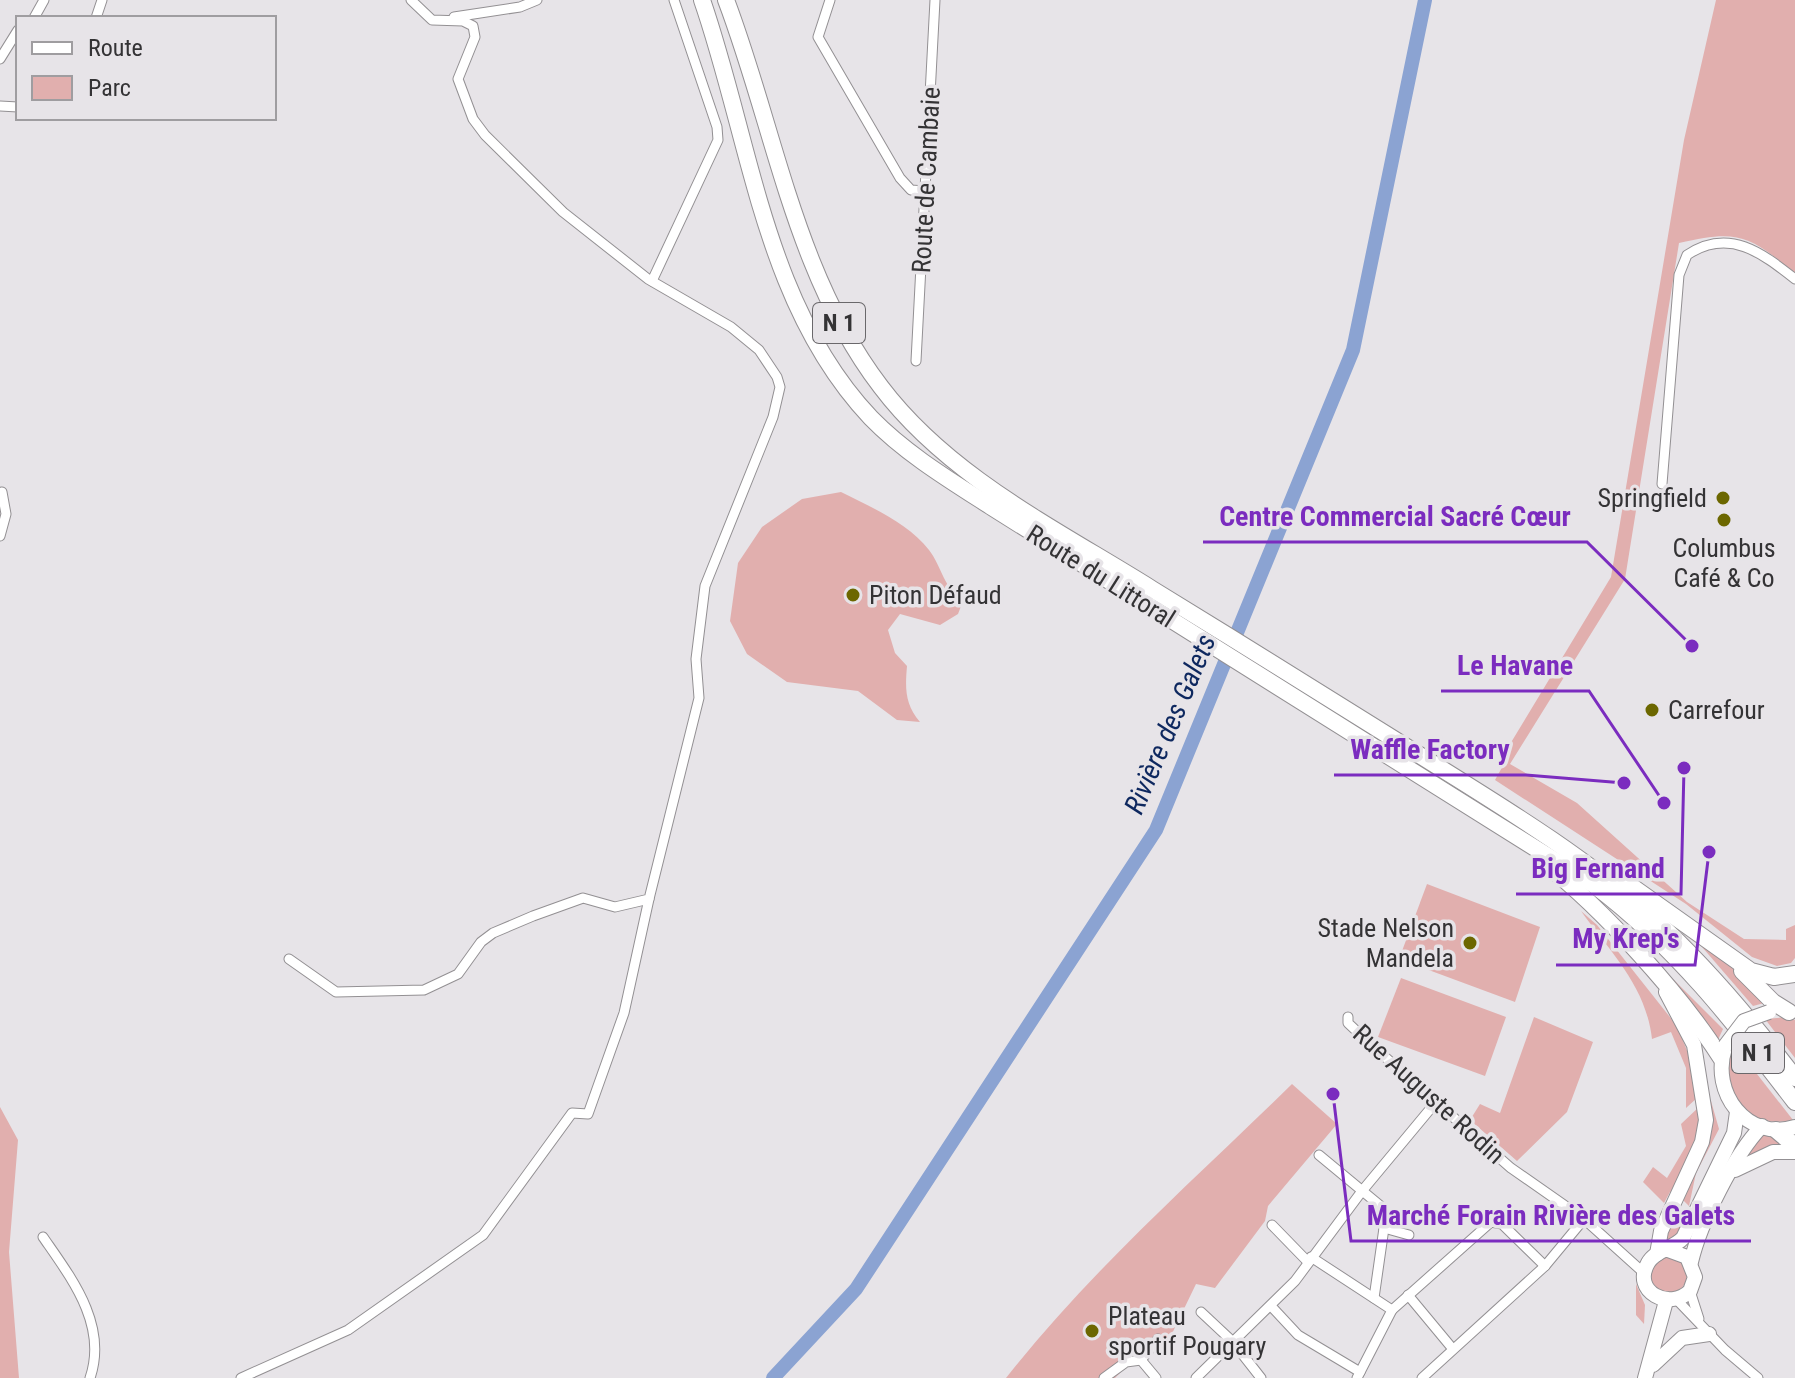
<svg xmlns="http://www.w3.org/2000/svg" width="1795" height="1378" font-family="'Roboto Condensed',sans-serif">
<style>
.green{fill:#e1afae}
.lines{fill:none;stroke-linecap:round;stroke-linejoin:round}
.river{stroke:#8ba3d2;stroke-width:14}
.street-casing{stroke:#939093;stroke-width:11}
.primary-casing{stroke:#939093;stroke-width:16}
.highway-casing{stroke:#939093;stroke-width:18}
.street{stroke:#fff;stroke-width:9}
.primary{stroke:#fff;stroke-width:14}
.highway{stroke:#fff;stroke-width:16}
.primary-bridge-casing{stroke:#939093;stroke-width:16;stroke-linecap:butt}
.primary-bridge{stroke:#fff;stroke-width:14}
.poi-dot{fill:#6c6700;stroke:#e7e4e8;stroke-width:3}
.labels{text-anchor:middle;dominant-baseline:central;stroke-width:7;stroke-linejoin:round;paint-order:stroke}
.shield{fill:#e7e4e8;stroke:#6a686b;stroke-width:2}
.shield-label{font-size:24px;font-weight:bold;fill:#343335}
.street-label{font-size:26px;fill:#343335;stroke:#e7e4e8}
.poi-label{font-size:26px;fill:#343335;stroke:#e7e4e8;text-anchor:start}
.water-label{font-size:28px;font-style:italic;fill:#0e285f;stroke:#e7e4e8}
.leader{fill:none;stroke:#7b2cbf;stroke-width:3}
.callout-dot{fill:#7b2cbf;stroke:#e7e4e8;stroke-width:3}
.callout-label{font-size:28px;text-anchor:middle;font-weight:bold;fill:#7b2cbf;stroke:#e7e4e8;stroke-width:7;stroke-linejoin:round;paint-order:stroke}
</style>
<rect width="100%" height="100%" fill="#e7e4e8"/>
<g class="green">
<path d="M1716,0H1795V274C1750,235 1738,229 1679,243L1625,579L1510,764L1577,803L1687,902L1744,939L1786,940V929L1795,925V958L1791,963L1777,966L1752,957L1686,904L1495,780L1505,762L1501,759L1611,577L1684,140Z"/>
<path d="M841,492C871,507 908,523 929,550C942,567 944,589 963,601L958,614L940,625L900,614L888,630L895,653L907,666C905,689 905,704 920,722L897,720L858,691L787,682L747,654L730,621L738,563L762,527L802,499Z"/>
<polygon points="1427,884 1540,927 1515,1002 1399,959"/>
<path d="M1581,911L1597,925L1677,1026L1688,1053L1698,1097L1686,1108V1068L1671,1032L1652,1039C1646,986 1611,953 1581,911Z"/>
<polygon points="1696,940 1720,956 1768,1002 1753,1006"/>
<polygon points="1658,964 1723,1029 1717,1042"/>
<polygon points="1401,978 1506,1017 1485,1076 1378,1037"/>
<polygon points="1534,1017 1593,1042 1567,1112 1517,1161 1470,1120 1480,1104 1500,1113"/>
<polygon points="1787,1017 1795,1020 1795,1058 1765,1019"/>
<path d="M1732,1042L1793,1120C1742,1131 1718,1086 1732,1042Z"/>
<path d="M1292,1084L1337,1124L1268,1206L1265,1221L1215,1288L1196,1284L1167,1344L1154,1339L1115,1378H1006C1090,1271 1195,1179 1292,1084Z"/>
<polygon points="1711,1101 1719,1129 1696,1173 1689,1206 1680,1197 1707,1102"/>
<polygon points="1700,1106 1702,1123 1675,1193 1670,1192 1664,1203 1643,1182 1653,1167 1667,1178 1686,1146 1681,1124"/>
<polygon points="0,1107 18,1140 9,1252 19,1378 0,1378"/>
<polygon points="1765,1134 1780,1136 1779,1147 1748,1158 1753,1144"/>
<polygon points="1677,1205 1691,1217 1679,1240 1660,1242"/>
<circle cx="1669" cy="1275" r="18"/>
<polygon points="1636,1284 1645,1305 1644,1324 1636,1315"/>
</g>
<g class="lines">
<polyline class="river" points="773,1378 856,1289 1156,830 1353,350 1425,0"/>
<defs>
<g id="street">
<polyline points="830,0 818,37 900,178 911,190 925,191"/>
<polyline points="454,17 520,7 537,0"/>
<polyline points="34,18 44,0"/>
<polyline points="96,18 102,0"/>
<polyline points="0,59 18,30"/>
<polyline points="0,106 18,107"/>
<polyline points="652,281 718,140 717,127 674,0"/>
<polyline points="916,361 935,0"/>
<path d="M1662,484L1679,275L1687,255C1729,227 1762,253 1795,279"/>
<polyline points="0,536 6,514 2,492"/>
<polyline points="289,959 336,992 424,990 458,974 481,942 493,933 533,916 583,898 615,907 649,899 699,698 696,659 705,586 773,417 780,387 777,377 759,350 731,327 648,279 563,212 485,135 473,119 458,79 475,37 473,26 463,21 432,20 411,0"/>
<polyline points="1348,1017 1348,1023 1367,1041 1511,1168 1584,1219 1644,1273"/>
<polyline points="1319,1155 1383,1208 1384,1228 1374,1298"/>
<polyline points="1272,1225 1308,1262"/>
<polyline points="1384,1228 1409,1235"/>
<path d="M43,1237C72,1279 108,1325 90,1378"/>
<polyline points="1311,1257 1392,1310"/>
<polyline points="1690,1291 1699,1319"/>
<polyline points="1408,1295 1452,1348"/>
<polyline points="1677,1300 1725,1350 1758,1378"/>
<polyline points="1271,1306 1298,1335 1360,1372"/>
<polyline points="1201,1312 1232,1341 1261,1378"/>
<polyline points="1141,1360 1158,1339"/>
<polyline points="1141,1360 1156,1378"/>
<polyline points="241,1378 348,1330 483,1235 572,1113 588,1114 624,1013 649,899"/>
<polyline points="1104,1378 1126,1362 1141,1360"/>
<polyline points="1196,1378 1295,1281 1362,1191 1436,1102"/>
<polyline points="1357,1378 1392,1310 1491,1222 1502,1224 1545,1266"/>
<polyline points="1422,1378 1545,1266 1584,1219"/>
</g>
<g id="primary">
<path d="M1725,1048C1710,1092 1747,1142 1795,1127"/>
<polyline points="1735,1170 1773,1152 1795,1152"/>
<path d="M1668,1250L1687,1257L1695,1277L1690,1291C1670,1311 1631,1292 1648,1263C1655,1250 1673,1249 1683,1238L1734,1133L1737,1112"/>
<polyline points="1657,1254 1661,1231 1702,1142 1706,1120 1694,1045 1666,992"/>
<path d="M1691,1262C1700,1223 1734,1155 1762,1126"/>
<polyline points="1653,1365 1682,1338 1709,1334"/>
<polyline points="1645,1378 1666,1301"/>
</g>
<g id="highway">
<path d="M702,0C751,141 764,305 871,418C906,454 951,481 993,508L1594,885C1675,946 1734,1022 1795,1102"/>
<path d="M726,0C775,129 795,275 881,387C949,477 1058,530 1152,589C1242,644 1331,700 1421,756C1501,806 1583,855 1654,919C1707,967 1752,1021 1795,1078"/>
<path d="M1544,863C1603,909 1681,995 1721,1058"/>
<polyline points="1620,878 1751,971 1774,977 1795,974"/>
<polyline points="1742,971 1773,1002 1789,1012"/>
<polyline points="1776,1130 1795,1146"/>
</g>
</defs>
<use href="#street" class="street-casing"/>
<use href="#primary" class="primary-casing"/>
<use href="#highway" class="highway-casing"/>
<use href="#street" class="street"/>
<use href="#primary" class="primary"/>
<use href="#highway" class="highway"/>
<defs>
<polyline id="primary-bridge" points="1725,1046 1744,1021 1769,1012"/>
</defs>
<use href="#primary-bridge" class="primary-bridge-casing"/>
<use href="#primary-bridge" class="primary-bridge"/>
</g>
<g class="poi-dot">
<circle cx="1723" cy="498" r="8"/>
<circle cx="1724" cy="520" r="8"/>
<circle cx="853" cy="595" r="8"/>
<circle cx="1652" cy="710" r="8"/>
<circle cx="1470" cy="943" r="8"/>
<circle cx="1092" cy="1331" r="8"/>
</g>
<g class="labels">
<g class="shield">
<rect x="813" y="303" width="52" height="40" rx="6"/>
<rect x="1732" y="1033" width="52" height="40" rx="6"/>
</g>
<g class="shield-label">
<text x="839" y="323">N 1</text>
<text x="1758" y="1053">N 1</text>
</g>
<g class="street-label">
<text transform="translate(926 180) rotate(-87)">Route de Cambaie</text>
<text transform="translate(1101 576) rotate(32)">Route du Littoral</text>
<text transform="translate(1429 1094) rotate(42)">Rue Auguste Rodin</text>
</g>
<g class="poi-label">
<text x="1707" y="498" text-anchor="end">Springfield</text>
<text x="1724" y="548" text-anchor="middle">Columbus<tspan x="1724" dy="30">Café &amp; Co</tspan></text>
<text x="869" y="595">Piton Défaud</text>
<text x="1668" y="710">Carrefour</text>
<text x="1454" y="928" text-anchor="end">Stade Nelson<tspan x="1454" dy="30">Mandela</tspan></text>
<text x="1108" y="1316">Plateau<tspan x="1108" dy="30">sportif Pougary</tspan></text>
</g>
<g class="water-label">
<text transform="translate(1170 724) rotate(-67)">Rivière des Galets</text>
</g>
</g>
<path class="leader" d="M1692 646L1587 542H1203M1664 803L1589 691H1441M1624 783L1526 775H1334M1684 768L1681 894H1516M1709 852L1695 965H1556M1333 1094L1351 1241H1751"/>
<g class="callout-dot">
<circle cx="1692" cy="646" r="8"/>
<circle cx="1664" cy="803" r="8"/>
<circle cx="1624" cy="783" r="8"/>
<circle cx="1684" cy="768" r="8"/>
<circle cx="1709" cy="852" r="8"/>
<circle cx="1333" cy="1094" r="8"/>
</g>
<g class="callout-label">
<text x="1395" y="526">Centre Commercial Sacré Cœur</text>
<text x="1515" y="675">Le Havane</text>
<text x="1430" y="759">Waffle Factory</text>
<text x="1598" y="878">Big Fernand</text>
<text x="1626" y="948">My Krep's</text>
<text x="1551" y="1225">Marché Forain Rivière des Galets</text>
</g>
<rect x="16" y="16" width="260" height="104" fill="#e7e4e8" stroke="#9f9da0" stroke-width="2"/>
<rect x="32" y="42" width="40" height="12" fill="#ffffff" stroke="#9f9da0" stroke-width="2"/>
<text x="88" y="56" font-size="24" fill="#343335">Route</text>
<rect x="32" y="76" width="40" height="24" fill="#e1afae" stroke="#9f9da0" stroke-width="2"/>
<text x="88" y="96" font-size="24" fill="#343335">Parc</text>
</svg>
